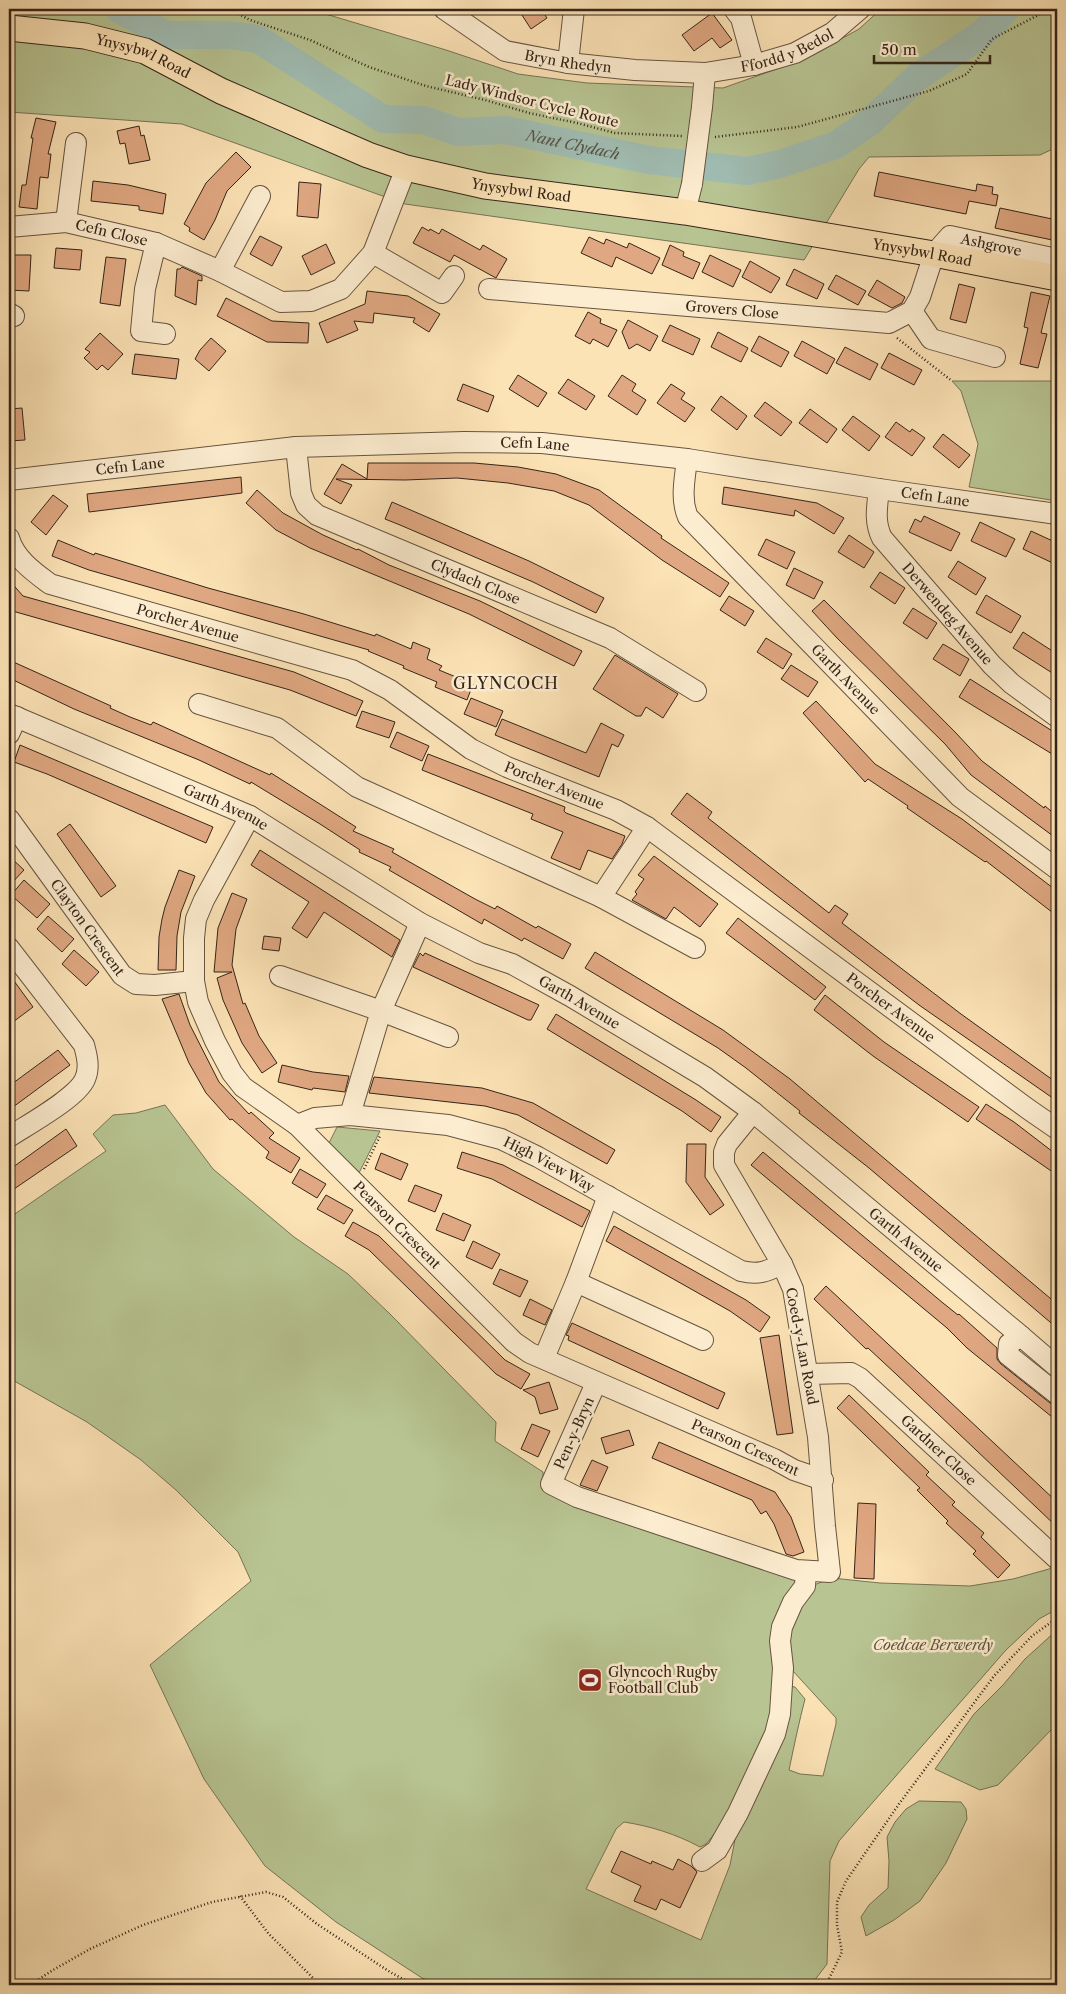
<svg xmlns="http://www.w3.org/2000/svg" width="1066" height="1994" font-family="'Libre Caslon Text',serif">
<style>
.green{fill:#b8c593;stroke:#767456}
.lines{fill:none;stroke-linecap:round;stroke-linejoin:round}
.river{stroke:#a0bdb3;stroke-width:28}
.building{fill:#e0a882;stroke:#342418}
.minor-casing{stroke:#665440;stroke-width:22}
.major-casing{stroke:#342418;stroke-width:27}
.path{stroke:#342418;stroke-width:2.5;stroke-dasharray:1 2.5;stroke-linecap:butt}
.minor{stroke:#fdedd0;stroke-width:20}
.major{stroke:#fce3b6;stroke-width:25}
.minor-bridge-casing{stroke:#665440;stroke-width:22;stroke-linecap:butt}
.minor-bridge{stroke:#fdedd0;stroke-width:20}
.labels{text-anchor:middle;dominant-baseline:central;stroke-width:5;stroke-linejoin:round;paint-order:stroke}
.street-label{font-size:14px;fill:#342418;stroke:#fdedd0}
.park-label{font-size:14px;font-style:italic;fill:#5c543d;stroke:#fdedd0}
.poi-label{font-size:14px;fill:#342418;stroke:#fdedd0;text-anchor:start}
.water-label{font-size:15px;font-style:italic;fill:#545246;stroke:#fdedd0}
.quarter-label{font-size:16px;letter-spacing:1px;fill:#342418;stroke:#fdedd0}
</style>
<rect width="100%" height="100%" fill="#fce3b6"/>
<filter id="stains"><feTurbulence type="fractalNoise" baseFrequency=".004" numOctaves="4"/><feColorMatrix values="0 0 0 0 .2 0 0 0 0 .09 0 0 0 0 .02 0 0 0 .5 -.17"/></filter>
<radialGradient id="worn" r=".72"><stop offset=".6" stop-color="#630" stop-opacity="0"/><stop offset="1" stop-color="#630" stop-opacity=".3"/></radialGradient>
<g class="green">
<polygon points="9,9 318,9 319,12 446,50 518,74 587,83 723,88 805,59 859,29 881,9 1057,9 1057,147 1040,155 869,157 859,169 804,260 405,204 182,124 9,112"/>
<polygon points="952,381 1057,381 1057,501 969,487 978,444 961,391"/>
<path d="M165,1105L213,1169L294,1237L348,1274L390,1314L496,1422L495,1441L543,1472V1487L565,1501L648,1530L805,1578L784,1608L774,1633L777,1704L772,1731L726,1820L706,1844L700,1847C676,1834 650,1826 624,1822L616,1829L586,1889L701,1940L730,1865L739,1819L776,1750L784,1726L788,1686L795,1687L805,1699C799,1722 794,1746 789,1770L800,1774L823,1776L836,1724V1718L792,1670L785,1653L784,1644L785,1635L798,1607L814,1585L832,1578L880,1583L970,1586L1013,1579L1049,1569L1057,1564V1609L1039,1619L1006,1650L839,1841L830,1861L827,1964L811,1985H439L422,1978L336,1922L265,1866L204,1779L150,1665L251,1581L238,1552L176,1490L141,1460L87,1422L9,1378V1218L106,1151L93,1134L113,1115L136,1113Z"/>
<polygon points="337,1127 380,1131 359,1173 328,1145"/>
<polygon points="1057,1630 1057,1719 1051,1730 998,1785 980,1790 935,1769 974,1714 1003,1685 1025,1659"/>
<polygon points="919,1801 961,1802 966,1809 967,1819 946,1863 920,1901 894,1920 866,1936 861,1917 869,1905 888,1888 889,1861 887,1837 895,1822 906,1809"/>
</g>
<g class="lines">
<path class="river" id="s1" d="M119,9L166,35H230L258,39L383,119L424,120L458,132L506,130L649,160L747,171L780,164L836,145L870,122L917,77L982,34L1006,9"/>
</g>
<g class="building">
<polygon points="518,9 541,9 547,18 531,29"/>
<polygon points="712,13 732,40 720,48 712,38 694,51 682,35"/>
<polygon points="36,118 56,122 48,154 51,154 48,178 40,177 37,209 19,207 22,185 26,185 33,138 31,138"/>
<polygon points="139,126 141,136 144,135 150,160 129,164 125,143 120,144 117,131"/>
<polygon points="236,152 251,167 227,191 215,220 204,240 189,231 190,228 184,224 206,183"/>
<polygon points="879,172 976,191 977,184 993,187 992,194 998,195 996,206 969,201 966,214 874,196"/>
<polygon points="93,181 128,185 166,194 163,214 139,210 139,206 91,201"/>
<polygon points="299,182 321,184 318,218 297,216"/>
<polygon points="1000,208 1057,220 1057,241 995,228"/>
<polygon points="422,227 429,231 430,229 439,234 442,229 480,250 483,245 507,259 496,278 454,255 450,262 413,243"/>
<polygon points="260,236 282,247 272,266 250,254"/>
<polygon points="589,237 604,244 606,239 627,248 629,243 660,258 652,274 616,257 612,267 581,253"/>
<polygon points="326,244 335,263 311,275 302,256"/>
<polygon points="670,245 684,252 683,256 700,263 693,279 662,265"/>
<polygon points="56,248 82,250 80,270 54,268"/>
<polygon points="9,255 31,255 29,291 9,290"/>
<polygon points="710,255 741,270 733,287 702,272"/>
<polygon points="106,257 126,259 120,306 100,303"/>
<polygon points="750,261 780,278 771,293 742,277"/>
<polygon points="182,267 202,276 202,281 198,280 196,305 175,296 177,269 180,269"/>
<polygon points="794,269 824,284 817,299 786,285"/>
<polygon points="836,275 866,291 858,305 828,289"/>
<polygon points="877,280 905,297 902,303 892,308 868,295"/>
<polygon points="959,284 975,288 966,323 950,319"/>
<polygon points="367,291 408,296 440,314 429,332 413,322 415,318 374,313 373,323 354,321 358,330 327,343 319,323 365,304"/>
<polygon points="1031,292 1050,296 1041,333 1047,334 1038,368 1020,364 1028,328 1024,327"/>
<polygon points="226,298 272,321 309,323 308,343 267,342 217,316"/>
<polygon points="588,312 601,319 600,323 617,330 608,347 593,339 590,344 575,336"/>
<polygon points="628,320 658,336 650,351 637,344 629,349 622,332"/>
<polygon points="670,325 700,339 693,355 662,341"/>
<polygon points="718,332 748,348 741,362 711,347"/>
<polygon points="100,333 123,354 108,370 102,365 97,370 84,358 90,352 85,349"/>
<polygon points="759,336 789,352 781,367 751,351"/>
<polygon points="211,338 226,351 209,371 195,359 200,350"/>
<polygon points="802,341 835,359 827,374 794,356"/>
<polygon points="845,347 878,364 870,380 836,363"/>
<polygon points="889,353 922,370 914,385 881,368"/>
<polygon points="135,354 179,359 176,379 132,374"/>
<polygon points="518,375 547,393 538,407 509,389"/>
<polygon points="622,375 636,384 632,391 646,400 637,415 608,396"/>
<polygon points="568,379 595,396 586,410 558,393"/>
<polygon points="463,384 494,396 488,412 457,400"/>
<polygon points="671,384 685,393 681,399 695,408 685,422 657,403"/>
<polygon points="721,396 747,416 737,430 711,410"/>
<polygon points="765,402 792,422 781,436 754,416"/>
<polygon points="22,408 25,440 9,441 9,409"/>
<polygon points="810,409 837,429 827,443 799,423"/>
<polygon points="853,416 880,436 869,451 842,430"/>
<polygon points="896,422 910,432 912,429 925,438 912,456 885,437"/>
<polygon points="943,434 970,455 959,468 933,447"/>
<polygon points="368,463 474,463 518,467 556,474 599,490 662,536 661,538 729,583 720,597 662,560 589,505 554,491 508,483 457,478 405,480 336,479 352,485 341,504 324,494 342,464 367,479"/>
<polygon points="241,477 242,493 89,512 87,494"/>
<polygon points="724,487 817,503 844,518 834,534 795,510 794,516 722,504"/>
<polygon points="257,490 283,513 323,535 357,550 358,549 389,565 480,601 582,651 574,666 469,614 310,548 276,530 246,503"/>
<polygon points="53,495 68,506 46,535 31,522"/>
<polygon points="392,502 529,561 604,598 596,613 533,582 400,525 385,519"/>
<polygon points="924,516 960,533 951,551 909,532 915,519 921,522"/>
<polygon points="980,522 1015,539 1006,557 971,541"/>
<polygon points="1031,531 1057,543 1057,565 1023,549"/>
<polygon points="849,535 874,552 864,568 838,552"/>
<polygon points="766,539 795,552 787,569 758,555"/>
<polygon points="58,540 94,555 95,553 208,588 304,614 375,636 376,634 411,649 413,642 430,649 427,659 442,666 439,670 473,684 467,700 435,687 437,682 403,668 404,666 368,651 369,650 89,570 52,556"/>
<polygon points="958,561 986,578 976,595 948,577"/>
<polygon points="794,568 823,582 814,599 786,585"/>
<polygon points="880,572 905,588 895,604 870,587"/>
<polygon points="9,580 23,596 294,672 363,701 356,716 290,690 9,610"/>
<polygon points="986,595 1021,616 1011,633 976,613"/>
<polygon points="729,596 754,611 745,626 720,610"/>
<polygon points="824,600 956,733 982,761 1044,808 1045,806 1057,816 1057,839 971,775 945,744 837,638 812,611"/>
<polygon points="913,608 937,623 927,639 903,623"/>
<polygon points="1023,632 1057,654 1057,676 1013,648"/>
<polygon points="766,638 792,654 783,669 757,652"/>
<polygon points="943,644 969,659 960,676 933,659"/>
<polygon points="615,655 678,694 663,718 646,707 641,716 636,716 593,689"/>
<polygon points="9,660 111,706 110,708 130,717 151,725 153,722 270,775 271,773 356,827 353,831 394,849 392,852 475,899 495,909 497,906 536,928 538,926 571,944 563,959 524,938 522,941 484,919 482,924 389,870 391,867 359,852 360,850 320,824 251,782 250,784 199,760 74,709 9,678"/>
<polygon points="791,665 818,682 808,697 781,679"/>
<polygon points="970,679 1057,734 1057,757 959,697"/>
<polygon points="471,698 503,711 496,727 464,714"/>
<polygon points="816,701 875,764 962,819 1057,891 1057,916 986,861 985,862 907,808 908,806 868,779 865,782 803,713"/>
<polygon points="362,711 395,722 389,738 356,727"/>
<polygon points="502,719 586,753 601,723 624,735 618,747 612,744 599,777 495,735"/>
<polygon points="397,732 429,746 422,761 390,747"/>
<polygon points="20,745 213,827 206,843 47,774 14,762"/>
<polygon points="428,754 565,807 564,811 566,813 625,836 622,844 612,859 588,850 580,870 551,858 563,832 531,819 533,814 422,770"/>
<polygon points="687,793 712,812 708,818 829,913 835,905 848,914 842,923 961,1014 1057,1083 1057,1101 919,1005 671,814"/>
<polygon points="70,824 116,886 101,897 57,834"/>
<polygon points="260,850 400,940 392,957 324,912 307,938 292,928 309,902 251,865"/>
<polygon points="9,856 24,870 9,886"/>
<polygon points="654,856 718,904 700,927 674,907 666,919 632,900 637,894 635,892 644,879 638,875"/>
<polygon points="179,870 195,876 181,912 177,936 176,970 158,970 159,937 162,919 165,907"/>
<polygon points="24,880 50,904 37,918 11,895"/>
<polygon points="232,893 247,899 236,929 232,965 243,1004 245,1003 259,1036 277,1063 262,1073 242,1043 223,1000 217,978 232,972 214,972 218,928"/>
<polygon points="48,916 74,939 62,952 37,929"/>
<polygon points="738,918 826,987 815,1000 726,933"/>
<polygon points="264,936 281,938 279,951 262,949"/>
<polygon points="74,950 99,972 86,986 62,964"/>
<polygon points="595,952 723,1030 790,1079 1057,1304 1057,1328 869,1168 799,1113 800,1111 746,1068 718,1048 585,968"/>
<polygon points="420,953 423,956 425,953 539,1005 531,1020 528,1020 413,967"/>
<polygon points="9,974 33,1007 9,1025"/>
<polygon points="179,994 190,1025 219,1082 249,1114 251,1112 274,1133 269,1138 300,1158 291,1173 266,1158 269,1152 232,1119 230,1120 206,1093 189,1063 162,999"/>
<polygon points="825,995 884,1042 979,1107 968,1122 873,1056 814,1010"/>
<polygon points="556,1014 696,1100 721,1117 711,1132 682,1111 547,1029"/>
<polygon points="58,1050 70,1065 9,1110 9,1086"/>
<polygon points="282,1065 313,1072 349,1076 345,1092 313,1088 312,1090 278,1082"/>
<polygon points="374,1077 482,1088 533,1103 615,1150 607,1164 518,1115 485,1106 369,1093"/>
<polygon points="986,1104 1014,1122 1057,1155 1057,1175 976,1119"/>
<polygon points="66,1129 77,1146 14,1189 9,1181 9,1170"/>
<polygon points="687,1144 706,1144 705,1177 724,1205 710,1215 686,1182"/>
<polygon points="462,1152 503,1165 590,1211 582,1227 492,1179 457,1168"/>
<polygon points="763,1152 943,1303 958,1315 959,1314 997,1348 997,1359 1001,1364 1050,1403 1057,1406 1057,1421 967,1348 947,1328 751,1165"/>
<polygon points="381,1153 408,1164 401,1180 375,1169"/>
<polygon points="300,1169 326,1184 317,1198 292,1183"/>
<polygon points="415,1185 442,1195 435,1212 408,1201"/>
<polygon points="326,1195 353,1210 344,1224 317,1209"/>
<polygon points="443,1213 471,1225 464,1241 436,1230"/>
<polygon points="353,1222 379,1236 505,1360 530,1374 521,1389 496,1374 369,1250 345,1236"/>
<polygon points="614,1226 746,1300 770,1317 760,1332 730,1311 606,1241"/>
<polygon points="473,1241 500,1254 492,1269 466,1257"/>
<polygon points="500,1269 528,1281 520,1297 493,1284"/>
<polygon points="826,1286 1057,1502 1057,1527 896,1374 868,1348 866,1349 814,1299"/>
<polygon points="530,1299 552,1310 545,1325 523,1315"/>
<polygon points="572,1323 725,1393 718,1409 568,1340 569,1336 566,1335"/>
<polygon points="779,1335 793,1433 777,1435 760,1338"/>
<polygon points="549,1382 558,1409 540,1414 535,1397 523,1390"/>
<polygon points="849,1395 929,1472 926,1475 955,1502 952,1505 984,1533 981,1537 1010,1565 998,1578 973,1554 976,1551 946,1523 948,1521 917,1490 920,1488 837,1408"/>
<polygon points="532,1424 550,1431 538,1457 521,1449"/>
<polygon points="629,1430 634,1445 606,1454 601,1438"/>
<polygon points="659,1442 775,1492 791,1517 804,1552 793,1556 786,1554 774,1524 766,1511 761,1514 752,1500 652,1458"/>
<polygon points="592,1460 608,1467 597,1491 580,1485"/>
<polygon points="858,1503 876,1504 874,1579 854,1578"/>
<polygon points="621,1851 651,1864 652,1861 673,1870 678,1859 691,1866 697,1872 680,1908 661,1899 656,1910 634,1901 641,1886 611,1872"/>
</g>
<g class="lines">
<defs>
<g id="minor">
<path id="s2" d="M444,9L505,51L568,63L635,70L705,73L754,65L795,53L832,33L860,9"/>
<polyline points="734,9 741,18 754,65"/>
<polyline points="568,63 574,9"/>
<polyline points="702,107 705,73"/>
<polyline points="260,196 220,271 281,302 311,301 341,289 373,253 406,168"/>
<polyline points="685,212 692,184"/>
<polyline points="66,222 76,143"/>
<path id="s3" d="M9,227L66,222L156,243L220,271"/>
<polyline points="156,243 145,289 141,331 165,334"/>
<polyline points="373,253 442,293 454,276"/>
<path id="s4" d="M489,289L889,323L912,311L920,297L934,254L950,236L1057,259"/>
<polyline points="912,311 931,339 995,357"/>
<polyline points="9,313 14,316"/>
<path id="s5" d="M296,447L301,493L306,505L317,515L610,638L696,691"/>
<path id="s6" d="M687,459C685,478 680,499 688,517L960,797L1057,869"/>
<path id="s7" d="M9,480L296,447L464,442L542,443L687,459L879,489L1057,514"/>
<path id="s8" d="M879,489C877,507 874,522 882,538L992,665L1012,684L1057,717"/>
<path id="s9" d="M9,538C15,559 34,572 50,584L352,670L390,690L471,749L507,767L616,810L647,827L1028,1109L1057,1129"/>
<polyline points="199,704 277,728 357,787 601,897 695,948"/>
<path id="s10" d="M9,714L250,816L420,923L479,953L512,964L570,996L705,1077L753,1112L1021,1336L1009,1344L1008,1355L1057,1394"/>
<polyline points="9,734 17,717"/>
<path id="s11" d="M250,816L204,900L196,919L194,938V981L198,1002L215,1041L232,1073L243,1087L297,1125L514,1342L530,1353L774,1459L794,1470L823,1480"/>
<path id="s12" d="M9,819L122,975L136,984L155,985L194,981"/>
<polyline points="601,897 647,827"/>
<path d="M9,948L84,1045C87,1056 90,1068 85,1079C77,1098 27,1125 9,1137"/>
<polyline points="280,976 381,1011 448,1037"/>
<polyline points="350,1115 381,1011 420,923"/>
<path id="s13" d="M297,1125L315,1118L350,1115L448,1125L501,1139L538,1157L741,1271C758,1275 766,1272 782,1264"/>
<polyline points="576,1282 703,1340"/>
<polyline points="1021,1336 1057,1367"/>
<polyline points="544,1358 576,1282 608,1196"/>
<path id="s14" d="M808,1374L851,1373L860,1378L1057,1559"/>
<polyline points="596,1383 551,1484 577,1497 796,1570 830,1572 825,1526 818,1437 793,1289 782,1264 724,1165 724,1152 727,1144 753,1112"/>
<polyline points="702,1861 717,1850 738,1813 775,1734 780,1714 783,1668 780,1641 782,1627 793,1602 805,1586 806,1571"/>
</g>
<g id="major">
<path id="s15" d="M9,28L85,36L145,51L221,91L368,155L406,168L485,186L685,212L934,254L1057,278"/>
</g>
</defs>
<use href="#minor" class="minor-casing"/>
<use href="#major" class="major-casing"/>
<g class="path">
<polyline points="229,9 250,20 310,40 369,67 426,86 485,100 529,113 577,123 615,133 682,136"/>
<polyline points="715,137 797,127 929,91 967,74 992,39 1050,9"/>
<polyline points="897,338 952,381"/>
<polyline points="364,1169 380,1136"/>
<polyline points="240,1896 268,1933 320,1985"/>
<polyline points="30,1985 53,1970 90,1949 143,1925 212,1902 266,1892 283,1897 317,1924 390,1972 414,1985"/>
<polyline points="826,1985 842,1952 837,1925 837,1902 846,1881 899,1804 994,1676 1032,1636 1057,1618"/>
</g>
<use href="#minor" class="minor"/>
<use href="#major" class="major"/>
<defs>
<polyline id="minor-bridge" points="692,184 702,107"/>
</defs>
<use href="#minor-bridge" class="minor-bridge-casing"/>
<use href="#minor-bridge" class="minor-bridge"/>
</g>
<defs>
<symbol id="stadium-square" viewBox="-11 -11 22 22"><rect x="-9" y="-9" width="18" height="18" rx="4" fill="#8f2418" stroke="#fdedd0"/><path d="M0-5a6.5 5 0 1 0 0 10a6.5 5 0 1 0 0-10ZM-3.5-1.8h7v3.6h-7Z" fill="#fff"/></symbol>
</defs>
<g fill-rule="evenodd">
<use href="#stadium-square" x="576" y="1666" width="28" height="28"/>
</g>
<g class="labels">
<g class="street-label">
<text stroke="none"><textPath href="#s2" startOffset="361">Ffordd y Bedol</textPath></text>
<text stroke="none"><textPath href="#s15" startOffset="138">Ynysybwl Road</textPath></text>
<text stroke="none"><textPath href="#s2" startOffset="138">Bryn Rhedyn</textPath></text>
<text transform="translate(532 101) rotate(14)">Lady Windsor Cycle Route</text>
<text stroke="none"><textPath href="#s15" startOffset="542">Ynysybwl Road</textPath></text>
<text stroke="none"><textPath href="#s3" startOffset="104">Cefn Close</textPath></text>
<text stroke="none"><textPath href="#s4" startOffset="555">Ashgrove</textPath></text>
<text stroke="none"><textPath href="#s15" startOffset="948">Ynysybwl Road</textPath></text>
<text stroke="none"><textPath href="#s4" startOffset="244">Grovers Close</textPath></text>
<text stroke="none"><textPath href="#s7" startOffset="528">Cefn Lane</textPath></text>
<text stroke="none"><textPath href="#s7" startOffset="122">Cefn Lane</textPath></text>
<text stroke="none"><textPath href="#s7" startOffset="932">Cefn Lane</textPath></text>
<text stroke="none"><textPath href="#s5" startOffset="246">Clydach Close</textPath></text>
<text stroke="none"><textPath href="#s8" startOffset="150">Derwendeg Avenue</textPath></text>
<text stroke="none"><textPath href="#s9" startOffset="206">Porcher Avenue</textPath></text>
<text stroke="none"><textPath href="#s6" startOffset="285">Garth Avenue</textPath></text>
<text stroke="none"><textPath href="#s9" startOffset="611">Porcher Avenue</textPath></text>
<text stroke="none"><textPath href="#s10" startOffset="236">Garth Avenue</textPath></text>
<text stroke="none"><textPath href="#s12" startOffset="134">Clayton Crescent</textPath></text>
<text stroke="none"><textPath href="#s10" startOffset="641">Garth Avenue</textPath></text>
<text stroke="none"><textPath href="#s9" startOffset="1016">Porcher Avenue</textPath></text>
<text stroke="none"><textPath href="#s13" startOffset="262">High View Way</textPath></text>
<text stroke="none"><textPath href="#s11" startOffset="504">Pearson Crescent</textPath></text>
<text stroke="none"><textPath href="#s10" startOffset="1046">Garth Avenue</textPath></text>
<text transform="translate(802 1346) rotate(79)">Coed-y-Lan Road</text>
<text transform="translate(574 1433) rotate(-66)">Pen-y-Bryn</text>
<text stroke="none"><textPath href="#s11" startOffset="924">Pearson Crescent</textPath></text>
<text stroke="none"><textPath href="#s14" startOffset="160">Gardner Close</textPath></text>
</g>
<g class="park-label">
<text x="933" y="1645">Coedcae Berwerdy</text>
</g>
<g class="poi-label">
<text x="608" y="1672">Glyncoch Rugby<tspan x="608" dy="16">Football Club</tspan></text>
</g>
<g class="water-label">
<text stroke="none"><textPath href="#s1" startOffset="488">Nant Clydach</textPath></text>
</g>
<g class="quarter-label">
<text x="506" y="683">GLYNCOCH</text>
</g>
</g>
<rect width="1066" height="1994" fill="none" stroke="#fce3b6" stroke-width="30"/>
<rect x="10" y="10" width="1046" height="1974" fill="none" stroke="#342418" stroke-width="2.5"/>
<rect x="15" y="15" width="1036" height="1964" fill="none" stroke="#342418"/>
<path d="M874 55v8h116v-8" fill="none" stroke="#342418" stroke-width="2.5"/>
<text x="881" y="55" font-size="15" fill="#342418" stroke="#fdedd0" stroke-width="4" paint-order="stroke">50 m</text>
<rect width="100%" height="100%" filter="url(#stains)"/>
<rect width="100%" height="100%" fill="url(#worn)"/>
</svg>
